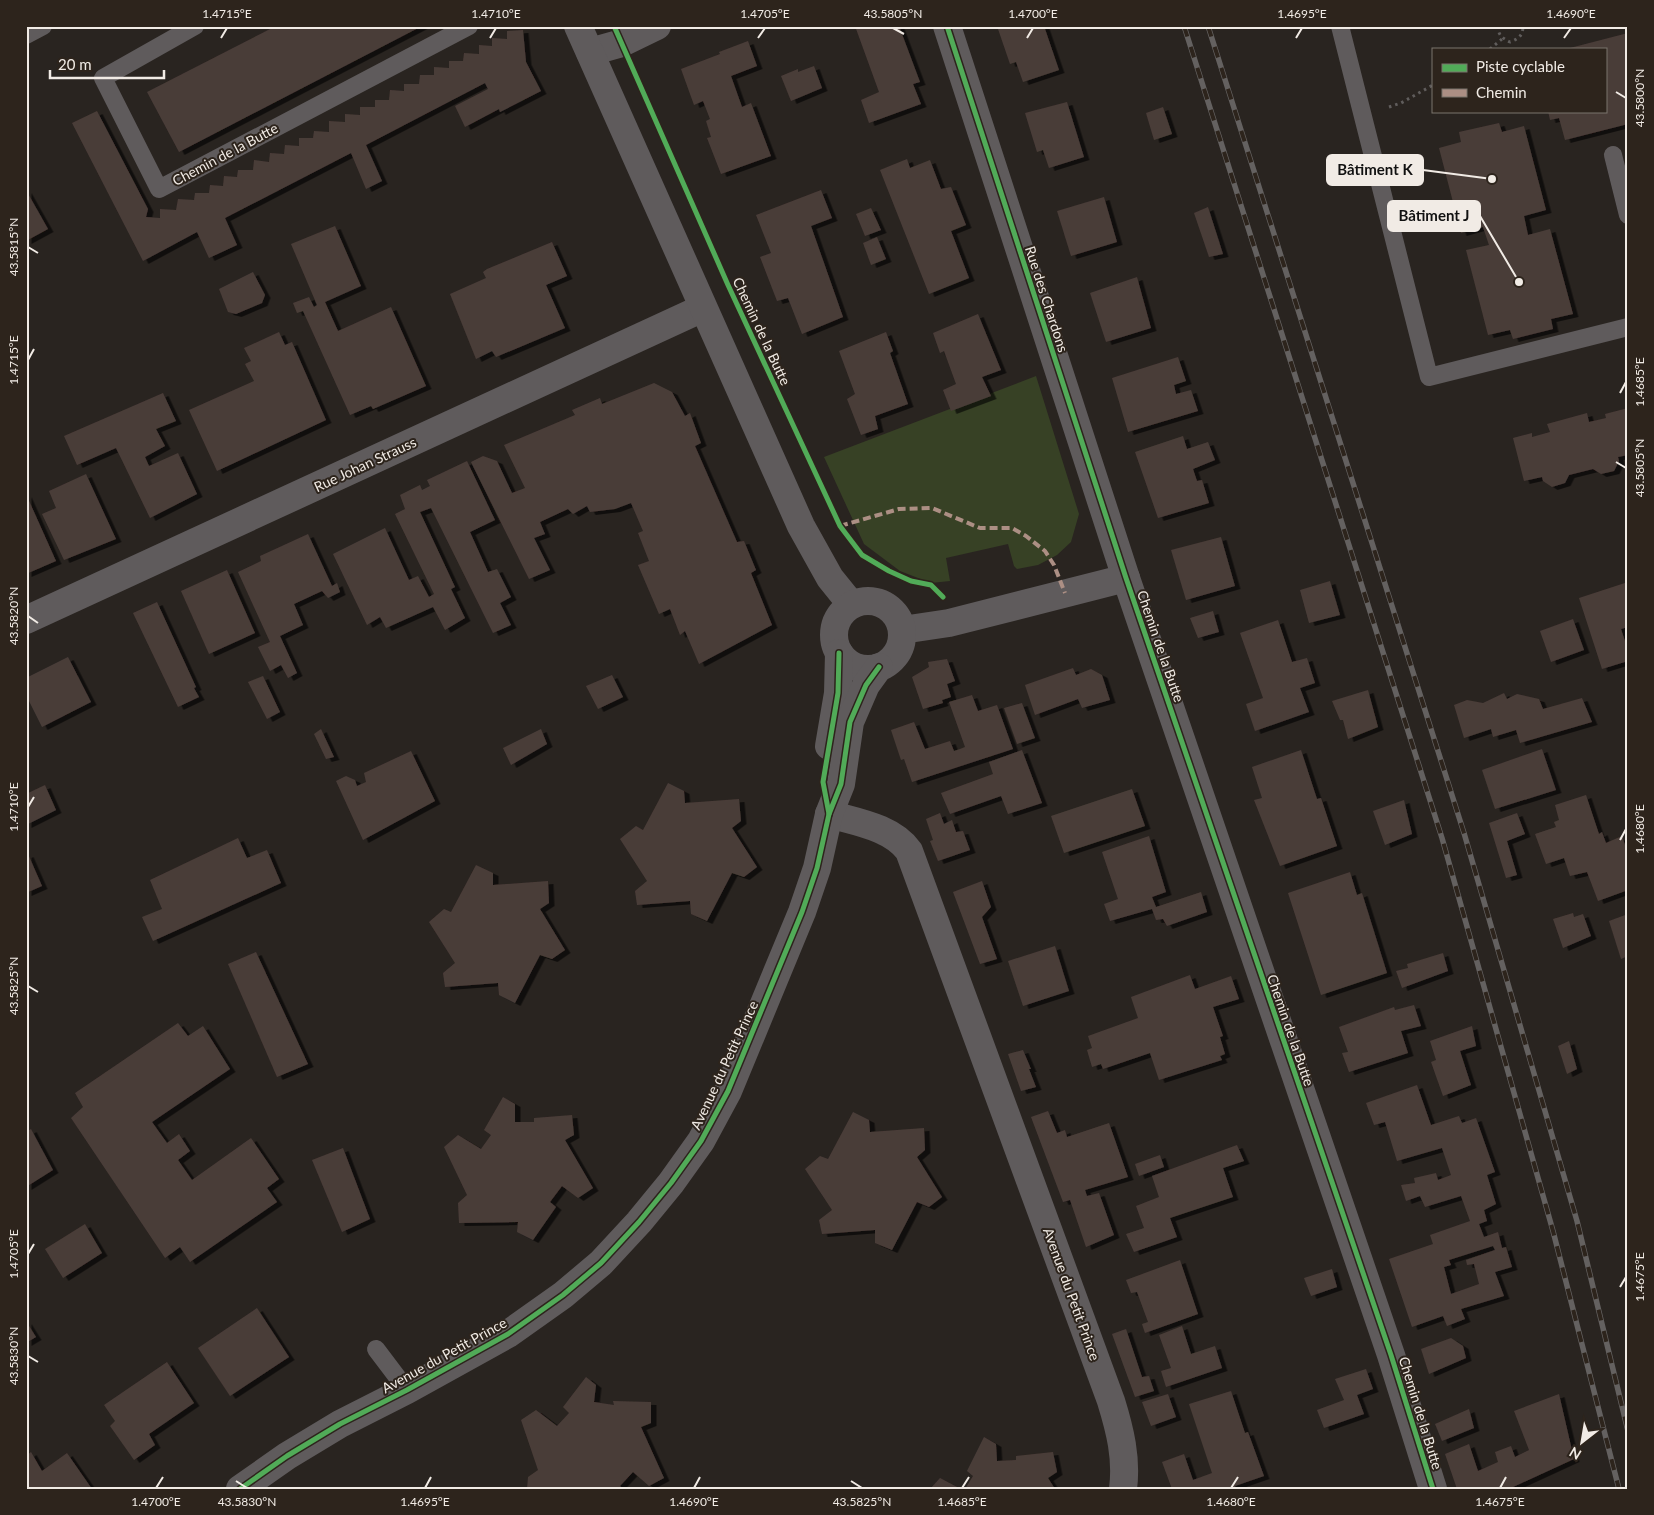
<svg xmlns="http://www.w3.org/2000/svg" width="1654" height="1515" font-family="Lato,sans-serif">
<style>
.green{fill:#374125}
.building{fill:#4a3c38;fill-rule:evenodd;filter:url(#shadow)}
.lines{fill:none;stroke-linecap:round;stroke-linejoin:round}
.path{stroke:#605d5c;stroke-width:3;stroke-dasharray:2.5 4;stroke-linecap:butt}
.service{stroke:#5f5b5c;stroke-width:18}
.minor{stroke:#5f5b5c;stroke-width:28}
.tertiary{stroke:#5f5b5c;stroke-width:28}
.rail-casing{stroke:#646160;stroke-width:5.5}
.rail{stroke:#2d241c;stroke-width:4;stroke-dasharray:11;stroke-linecap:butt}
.quiet{stroke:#ac8f84;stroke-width:4;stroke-dasharray:8 4;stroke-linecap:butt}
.cycleway-casing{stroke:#2d241c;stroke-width:8}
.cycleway{stroke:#51ab58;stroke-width:5}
.ticks{fill:none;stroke:#f1ebe5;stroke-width:2}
.labels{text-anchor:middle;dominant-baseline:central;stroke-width:4;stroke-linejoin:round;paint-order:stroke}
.street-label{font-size:14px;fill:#f1ebe5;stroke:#2d241c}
.leader{fill:none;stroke:#f1ebe5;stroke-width:2}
.callout-dot{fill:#f1ebe5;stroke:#2d241c;stroke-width:2}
.callout{fill:#f1ebe5;stroke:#f1ebe5;stroke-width:2}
.callout-label{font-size:15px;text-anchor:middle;font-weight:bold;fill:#111}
.neatline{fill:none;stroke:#f1ebe5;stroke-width:2}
.ticks-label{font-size:12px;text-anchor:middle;fill:#f1ebe5}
</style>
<defs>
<filter id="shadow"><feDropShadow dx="5.5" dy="3" stdDeviation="0" flood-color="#0009"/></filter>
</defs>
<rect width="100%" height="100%" fill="#292420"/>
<polygon class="green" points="1036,376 1079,514 1071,542 1057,555 1038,565 1017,569 1014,566 1008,544 946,558 950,581 931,583 900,571 864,544 824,457"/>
<g class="building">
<polygon points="276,26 422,26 179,152 147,92"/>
<polygon points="855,26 899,26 920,82 913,84 921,104 869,123 861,100 879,92"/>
<polygon points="1006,26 1044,26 1059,70 1023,82 1016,62 1010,64 998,29"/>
<polygon points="523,30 526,62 541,91 500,112 499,109 465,127 455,106 488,89 485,83 366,145 382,181 366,189 351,153 225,218 237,245 209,258 197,232 143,261 72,123 97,111 148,209 146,217 160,218 160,209 176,210 178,199 194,200 195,193 209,193 210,185 223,186 224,176 237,177 238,170 253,170 254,160 269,162 270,153 284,154 285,145 299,146 299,138 313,138 314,131 329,132 329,121 345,122 345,114 360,115 360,107 375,107 375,100 389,100 390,90 404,91 404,84 419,84 420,75 434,75 434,67 449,68 449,61 463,61 464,53 479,54 479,45 492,46 492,38 507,39 507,31"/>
<polygon points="1628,33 1628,124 1565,140 1559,118 1550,120 1548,111 1605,111 1605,49 1570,48"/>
<polygon points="748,41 757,66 731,76 742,107 751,103 771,156 721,174 707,138 711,137 706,121 710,119 703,101 694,105 681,69 720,54 719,52"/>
<polygon points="814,66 822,88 791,101 781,76 798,69 798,72"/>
<polygon points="1067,102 1084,157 1049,168 1043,150 1037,152 1025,113"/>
<polygon points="1163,107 1172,134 1154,140 1146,113"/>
<polygon points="1499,123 1502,132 1524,126 1546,210 1524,216 1528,235 1550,229 1573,314 1551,319 1553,329 1513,339 1510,330 1488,335 1466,250 1489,245 1483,227 1461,233 1439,148 1461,142 1459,132"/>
<polygon points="907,159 910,168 930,160 941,189 951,187 966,225 951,231 969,278 929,294 880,170"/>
<polygon points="26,190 48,229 26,241"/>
<polygon points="821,190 832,218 811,226 843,317 802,334 788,298 777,301 760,257 771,253 756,215"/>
<polygon points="1104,197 1117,242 1071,256 1057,211"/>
<polygon points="1208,207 1223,254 1209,257 1194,213"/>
<polygon points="871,208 881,230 865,236 856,214"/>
<polygon points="335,226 361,286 325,302 338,331 391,307 426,386 373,409 371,406 350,415 303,311 297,313 293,303 309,297 314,307 317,305 291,244"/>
<polygon points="877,237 886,259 871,265 863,243"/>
<polygon points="552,242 567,276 546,285 565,328 496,357 492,351 476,359 450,294 486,278 483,272 487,269"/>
<polygon points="253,272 265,295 262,303 236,314 228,312 219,289"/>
<polygon points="1137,277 1151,328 1106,342 1090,293"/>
<polygon points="978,314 1001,370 982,377 991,396 951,411 943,390 956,384 944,351 940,353 933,333"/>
<polygon points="279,332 285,345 292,342 326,420 217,471 189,410 254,381 245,364 251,361 244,348"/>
<polygon points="886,332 893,351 890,353 908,404 875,416 878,429 861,435 847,399 855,394 839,351"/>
<polygon points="1178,357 1186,381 1174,385 1176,394 1191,390 1198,411 1128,432 1112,378"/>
<polygon points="654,383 672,392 685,416 690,413 701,443 695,446 737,542 744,541 756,570 751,573 772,625 699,664 685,631 680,635 670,609 659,614 638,565 649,561 638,533 643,531 631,503 615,509 590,512 587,506 573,514 568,509 540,522 545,534 534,538 550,570 529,579 471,462 483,456 497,461 512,493 525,488 504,445 575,415 572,410 600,398 602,404"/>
<polygon points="163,393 176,421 156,429 165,446 145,457 149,466 178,453 197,494 150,518 116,448 77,465 64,436"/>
<polygon points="1628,408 1628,455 1618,457 1619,461 1614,471 1601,474 1593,469 1569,475 1565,483 1552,487 1543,481 1542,477 1524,481 1513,438 1532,433 1532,437 1550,432 1547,424 1587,413 1589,422 1606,418 1605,414"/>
<polygon points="1183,436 1187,449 1208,442 1215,460 1193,469 1197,481 1202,480 1209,503 1158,518 1135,452"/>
<polygon points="467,461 495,520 470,532 488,572 497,569 511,597 500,603 511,625 493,633 431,508 420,512 455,587 451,589 465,618 445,630 433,607 386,628 380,617 367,625 333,554 385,528 409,580 418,576 429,597 434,594 395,514 405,509 400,495 420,485 422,490 430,486 427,480"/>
<polygon points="86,474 116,539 64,560 42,514 56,508 49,491"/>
<polygon points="26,494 56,561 26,574"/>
<polygon points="308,534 332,586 337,583 340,592 328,598 322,591 294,604 303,625 280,636 297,673 288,678 281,665 270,671 258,647 270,642 238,572 261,561 260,556"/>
<polygon points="1221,537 1235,586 1186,600 1171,550"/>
<polygon points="227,570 255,633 209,654 181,591"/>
<polygon points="1330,581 1340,615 1309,623 1300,590"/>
<polygon points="1628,582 1628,627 1621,629 1628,650 1628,661 1602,669 1579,598"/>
<polygon points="157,602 196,687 194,688 199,697 178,707 133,613"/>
<polygon points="1213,611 1219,632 1198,638 1190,618"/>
<polygon points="1573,619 1584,650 1551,662 1540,631"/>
<polygon points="1278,620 1292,662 1307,658 1315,683 1300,688 1309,712 1255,731 1246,704 1263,698 1240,633"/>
<polygon points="68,657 91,702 42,727 26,695 26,678"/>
<polygon points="947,659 955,681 947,684 951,697 942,700 943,703 923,709 912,677 929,667 928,662"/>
<polygon points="1073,668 1076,675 1091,669 1102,675 1110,700 1082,708 1078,699 1035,715 1025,685"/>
<polygon points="612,675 623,697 598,709 586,686"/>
<polygon points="263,676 280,712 267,719 248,682"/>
<polygon points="1368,690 1378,727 1348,739 1343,720 1340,720 1332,701"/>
<polygon points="1504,693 1507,699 1517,694 1539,699 1543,709 1582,698 1592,722 1520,743 1516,730 1493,737 1491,729 1464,738 1454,705 1467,700 1483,703"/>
<polygon points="972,695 978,711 997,705 1013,749 912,782 904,759 901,760 891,730 914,722 925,749 950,741 954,751 960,749 965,747 949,702"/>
<polygon points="1022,703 1035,738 1017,744 1004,708"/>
<polygon points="321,729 334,757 326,759 314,734"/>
<polygon points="541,729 547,744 511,765 503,748"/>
<polygon points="1542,749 1556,790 1495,809 1482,770"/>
<polygon points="1022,750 1042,803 1008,814 1001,796 950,814 941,793 993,774 989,762"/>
<polygon points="1301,750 1317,799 1321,798 1337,846 1280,866 1254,800 1262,798 1252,767"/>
<polygon points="411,751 435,801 363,840 336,781 346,776 355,780 357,786 366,782 364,773"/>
<polygon points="668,783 684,791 685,803 739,799 741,821 732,828 757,867 744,877 732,873 707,921 691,914 690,901 637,905 635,891 647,881 620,839 636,826 643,830"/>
<polygon points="45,785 56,810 26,825 26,794"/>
<polygon points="1132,789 1145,826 1064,853 1051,816"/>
<polygon points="1586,795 1599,834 1602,832 1606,843 1622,836 1628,854 1628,890 1598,901 1587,872 1570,876 1564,858 1546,864 1535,834 1556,827 1554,822 1559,820 1555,805"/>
<polygon points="1404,800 1412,834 1385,845 1373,811"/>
<polygon points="940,813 944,824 952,820 956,832 963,831 970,850 938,861 930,841 933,840 926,819"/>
<polygon points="1517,813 1525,834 1507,841 1517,875 1506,878 1489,823"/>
<polygon points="1149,836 1166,892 1152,897 1156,907 1201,892 1207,912 1167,926 1163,919 1156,920 1152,909 1110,921 1104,904 1118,899 1102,852"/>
<polygon points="238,838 247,858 267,850 281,883 153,941 142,917 162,909 150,880"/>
<polygon points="28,854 42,886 26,893 26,855"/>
<polygon points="476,865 493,873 493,885 548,881 549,903 540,909 565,950 552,959 540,955 515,1003 499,995 498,983 445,987 443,973 455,963 429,922 444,909 451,912"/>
<polygon points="1350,872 1357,895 1362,893 1387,973 1321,995 1288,893"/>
<polygon points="982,881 991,907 982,917 997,959 980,964 953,892"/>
<polygon points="1573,913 1574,917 1583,914 1591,936 1563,948 1553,919"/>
<polygon points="1628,914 1628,956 1621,959 1609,921"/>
<polygon points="1055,946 1069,991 1023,1006 1008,961"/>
<polygon points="256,952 308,1064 277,1077 228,964"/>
<polygon points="1443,953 1448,971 1402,988 1396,971 1408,968 1407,964"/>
<polygon points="1190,975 1195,989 1231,976 1239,999 1213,1007 1223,1036 1220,1037 1225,1054 1220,1056 1222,1060 1159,1080 1150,1053 1103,1069 1101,1064 1092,1067 1087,1050 1092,1048 1088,1036 1138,1018 1131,997"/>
<polygon points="1414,1005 1421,1026 1401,1031 1408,1053 1349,1072 1342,1053 1348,1052 1339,1027 1394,1007 1395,1010"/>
<polygon points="178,1023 188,1036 203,1026 230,1069 152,1122 167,1143 179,1134 190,1151 178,1160 192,1180 251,1138 279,1179 267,1188 277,1202 190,1262 180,1247 165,1258 71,1118 83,1107 75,1093"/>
<polygon points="1472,1026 1476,1046 1460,1051 1471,1085 1443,1096 1431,1062 1436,1060 1430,1041"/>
<polygon points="1569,1041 1577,1069 1567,1074 1558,1046"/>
<polygon points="1023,1050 1031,1069 1029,1069 1036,1087 1021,1091 1008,1054"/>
<path d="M1417,1085L1431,1125L1459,1116L1462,1123L1476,1118L1495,1172L1487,1175L1496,1204L1484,1210L1487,1221L1479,1224L1484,1237L1498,1232L1502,1248L1506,1247L1512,1267L1495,1272L1504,1296L1461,1309L1465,1319L1447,1326L1443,1316L1412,1327L1389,1259L1433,1244L1430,1235L1470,1221L1461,1196L1425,1207L1420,1196L1406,1201L1401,1185L1415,1183L1414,1178L1436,1173L1438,1180L1451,1175L1442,1148L1397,1161L1385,1122L1374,1125L1366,1103ZM1493,1246L1495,1250L1466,1260L1467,1265L1474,1264L1479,1284L1451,1294L1444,1267L1451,1265L1449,1260Z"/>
<polygon points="503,1097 515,1104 515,1122 534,1122 534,1118 572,1115 574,1135 565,1140 593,1188 578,1198 562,1186 550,1202 556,1207 533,1240 517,1232 518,1222 459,1223 458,1203 467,1195 444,1147 458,1135 481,1149 491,1135 484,1130"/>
<polygon points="1048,1111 1057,1133 1065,1130 1067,1137 1109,1123 1128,1177 1085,1190 1087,1196 1099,1193 1114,1235 1086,1247 1070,1200 1063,1202 1031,1117"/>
<polygon points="853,1112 869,1120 870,1132 924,1128 925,1150 917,1157 942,1197 929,1207 917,1202 892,1250 875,1243 875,1230 822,1234 819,1220 832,1210 805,1169 820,1156 828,1159"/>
<polygon points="31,1129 53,1170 26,1187 26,1132"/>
<polygon points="1237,1145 1244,1161 1223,1168 1233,1197 1170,1218 1177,1237 1134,1252 1126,1234 1144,1228 1136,1206 1159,1197 1152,1176"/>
<polygon points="343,1148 370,1219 342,1232 312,1160"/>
<polygon points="1160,1155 1164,1167 1139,1176 1135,1164"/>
<polygon points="85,1224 102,1253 63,1278 45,1249"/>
<polygon points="1180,1260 1198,1314 1145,1333 1142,1324 1148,1322 1137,1292 1131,1293 1126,1280"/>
<polygon points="1332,1269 1337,1287 1311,1296 1304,1278"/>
<polygon points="257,1308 289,1357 230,1396 198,1348"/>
<polygon points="26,1321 36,1337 26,1343"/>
<polygon points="1182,1326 1191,1354 1215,1346 1222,1368 1166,1387 1161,1371 1171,1368 1159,1335"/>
<polygon points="1126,1329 1142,1377 1149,1376 1154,1391 1135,1397 1112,1334"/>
<polygon points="1451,1338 1463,1346 1466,1358 1429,1374 1421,1349"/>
<polygon points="167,1362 194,1403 149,1434 155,1445 134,1460 110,1426 115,1421 104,1405"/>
<polygon points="1366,1369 1373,1389 1357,1395 1364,1414 1324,1428 1317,1410 1344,1400 1335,1379"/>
<polygon points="586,1377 596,1385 594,1402 614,1405 613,1401 651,1402 651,1423 641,1427 664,1478 649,1486 633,1472 620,1486 623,1489 527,1489 528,1477 538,1470 521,1420 536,1410 557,1426 569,1413 563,1407"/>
<polygon points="1231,1391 1245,1433 1248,1432 1264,1476 1235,1486 1236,1489 1172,1489 1162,1462 1184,1454 1193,1480 1212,1473 1189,1404"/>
<polygon points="1168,1394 1176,1417 1151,1426 1142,1402"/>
<polygon points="1559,1394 1574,1459 1513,1487 1514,1489 1457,1489 1445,1454 1469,1444 1478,1471 1498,1462 1495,1452 1511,1446 1515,1457 1529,1450 1514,1411"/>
<polygon points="1469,1409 1474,1428 1442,1441 1435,1424"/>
<polygon points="984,1437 996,1444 997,1461 1016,1460 1016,1456 1053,1452 1057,1472 1048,1478 1055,1489 965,1489 973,1476 967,1471"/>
<polygon points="31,1452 42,1471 67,1453 92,1489 26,1489 26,1456"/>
<polygon points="940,1478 961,1489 930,1489"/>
</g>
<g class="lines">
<g class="path">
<path d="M1498,26C1498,35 1502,38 1510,42C1518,39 1523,36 1523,26"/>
<polyline points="1490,49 1502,39"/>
<polyline points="1389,107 1401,103 1433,85"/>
</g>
<g class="service">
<polyline points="195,26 103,78 159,189 469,26"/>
<polyline points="1340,26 1429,377 1628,327"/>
<polyline points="26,35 43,26"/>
<polyline points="1613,155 1628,215"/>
<polyline points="376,1349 407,1390"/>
</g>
<g class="minor">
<polyline points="947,26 1126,578 1391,1355 1433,1489"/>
<polyline points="590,52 622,43 657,26"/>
<polyline points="26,620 703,308"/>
<polyline points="902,630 949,623 1126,578"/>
<path d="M829,814C856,822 892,827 909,851L1111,1401C1120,1430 1127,1458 1123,1489"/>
</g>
<g class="tertiary">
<polyline points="578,26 801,526 830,578 851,604"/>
<circle cx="868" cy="635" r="34"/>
<polyline points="829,746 838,693 839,653"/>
<polyline points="240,1489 287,1456 340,1424 407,1390 508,1334 563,1295 601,1263 639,1222 671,1183 701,1141 728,1091 802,912 817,868 829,814 841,784 850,722 866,685 879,667"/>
</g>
<defs>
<g id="rail">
<polyline points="1184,26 1442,838 1553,1231 1619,1489"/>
<polyline points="1208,26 1464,833 1577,1221 1628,1431"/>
</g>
</defs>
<use href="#rail" class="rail-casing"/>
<use href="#rail" class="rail"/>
<polyline class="quiet" points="840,526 899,509 932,508 980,528 1012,528 1026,536 1045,551 1054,565 1065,593"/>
<defs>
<g id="cycleway">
<polyline points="614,26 728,285 840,526 862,555 889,571 911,581 931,585 943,597"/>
<polyline points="947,26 1126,578 1391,1355 1433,1489"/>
<polyline points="829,814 823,782 838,693 839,653"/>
<polyline points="240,1489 287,1456 340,1424 407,1390 508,1334 563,1295 601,1263 639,1222 671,1183 701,1141 728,1091 802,912 817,868 829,814 841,784 850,722 866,685 879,667"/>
</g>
</defs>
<use href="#cycleway" class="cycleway-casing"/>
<use href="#cycleway" class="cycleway"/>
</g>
<path class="ticks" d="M893,28L904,34M221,38L227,28M490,38L496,28M758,38L765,28M1027,38L1033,28M1296,38L1302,28M1564,38L1571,28M1616,92L1626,98M28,247L38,253M28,360L34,349M1620,393L1626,382M1616,462L1626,468M28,616L38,623M28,807L34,797M1620,840L1626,829M28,986L38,992M28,1254L34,1244M1620,1287L1626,1277M28,1356L38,1362M236,1481L247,1488M851,1481L862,1488M156,1488L163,1477M425,1488L431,1477M694,1488L700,1477M962,1488L969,1477M1231,1488L1238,1477M1500,1488L1506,1477"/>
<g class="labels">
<g class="street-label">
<text transform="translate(225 154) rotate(-28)">Chemin de la Butte</text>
<text transform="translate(1047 299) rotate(72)">Rue des Chardons</text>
<text transform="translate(762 331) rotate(65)">Chemin de la Butte</text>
<text transform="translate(365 464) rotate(-25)">Rue Johan Strauss</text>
<text transform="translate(1161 646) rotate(71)">Chemin de la Butte</text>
<text transform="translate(1291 1030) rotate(71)">Chemin de la Butte</text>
<text transform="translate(724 1065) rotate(-65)">Avenue du Petit Prince</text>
<text transform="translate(1072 1294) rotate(70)">Avenue du Petit Prince</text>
<text transform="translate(444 1355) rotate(-29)">Avenue du Petit Prince</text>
<text transform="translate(1421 1413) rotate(73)">Chemin de la Butte</text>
</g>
</g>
<path class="leader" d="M1492 179L1423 170M1519 282L1480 216"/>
<g class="callout-dot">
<circle cx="1492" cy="179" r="5"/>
<circle cx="1519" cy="282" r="5"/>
</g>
<g class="callout">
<rect x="1327" y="155" width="96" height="30" rx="5"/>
<rect x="1388" y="201" width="92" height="30" rx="5"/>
</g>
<g class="callout-label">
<text x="1375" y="175">Bâtiment K</text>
<text x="1434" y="221">Bâtiment J</text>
</g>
<rect width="1654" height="1515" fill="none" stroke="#2d241c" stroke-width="55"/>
<rect x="1432" y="48" width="175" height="65" fill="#2d241c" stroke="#7b746c"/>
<rect x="1442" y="64" width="25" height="8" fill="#51ab58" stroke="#7b746c"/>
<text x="1476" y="72" font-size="15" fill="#f1ebe5">Piste cyclable</text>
<rect x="1442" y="89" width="25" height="8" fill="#ac8f84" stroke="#7b746c"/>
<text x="1476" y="98" font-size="15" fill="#f1ebe5">Chemin</text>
<g transform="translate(1582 1442) rotate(211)" stroke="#2d241c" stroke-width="4" paint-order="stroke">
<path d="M0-4L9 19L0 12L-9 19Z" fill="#f1ebe5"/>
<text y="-8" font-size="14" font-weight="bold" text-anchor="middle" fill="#f1ebe5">N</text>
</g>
<path d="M50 70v8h114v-8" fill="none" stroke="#f1ebe5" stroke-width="2.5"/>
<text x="58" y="70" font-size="15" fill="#f1ebe5" stroke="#2d241c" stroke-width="4" paint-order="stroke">20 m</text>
<rect x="28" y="28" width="1598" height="1460" class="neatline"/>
<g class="ticks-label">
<text x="227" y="18">1.4715°E</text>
<text x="496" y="18">1.4710°E</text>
<text x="765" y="18">1.4705°E</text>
<text x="893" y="18">43.5805°N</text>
<text x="1033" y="18">1.4700°E</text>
<text x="1302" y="18">1.4695°E</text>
<text x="1571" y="18">1.4690°E</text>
<text transform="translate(1640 98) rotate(-90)" y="4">43.5800°N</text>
<text transform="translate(14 247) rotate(-90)" y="4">43.5815°N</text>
<text transform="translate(14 360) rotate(-90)" y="4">1.4715°E</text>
<text transform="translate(1640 382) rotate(-90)" y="4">1.4685°E</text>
<text transform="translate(1640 468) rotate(-90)" y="4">43.5805°N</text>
<text transform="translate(14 616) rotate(-90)" y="4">43.5820°N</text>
<text transform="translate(14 807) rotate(-90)" y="4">1.4710°E</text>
<text transform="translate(1640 829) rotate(-90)" y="4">1.4680°E</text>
<text transform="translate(14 986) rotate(-90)" y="4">43.5825°N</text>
<text transform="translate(14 1254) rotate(-90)" y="4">1.4705°E</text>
<text transform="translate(1640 1277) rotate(-90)" y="4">1.4675°E</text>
<text transform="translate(14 1356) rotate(-90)" y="4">43.5830°N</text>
<text x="156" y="1506">1.4700°E</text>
<text x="247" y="1506">43.5830°N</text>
<text x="425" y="1506">1.4695°E</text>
<text x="694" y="1506">1.4690°E</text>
<text x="862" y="1506">43.5825°N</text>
<text x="962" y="1506">1.4685°E</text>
<text x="1231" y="1506">1.4680°E</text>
<text x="1500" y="1506">1.4675°E</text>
</g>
</svg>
